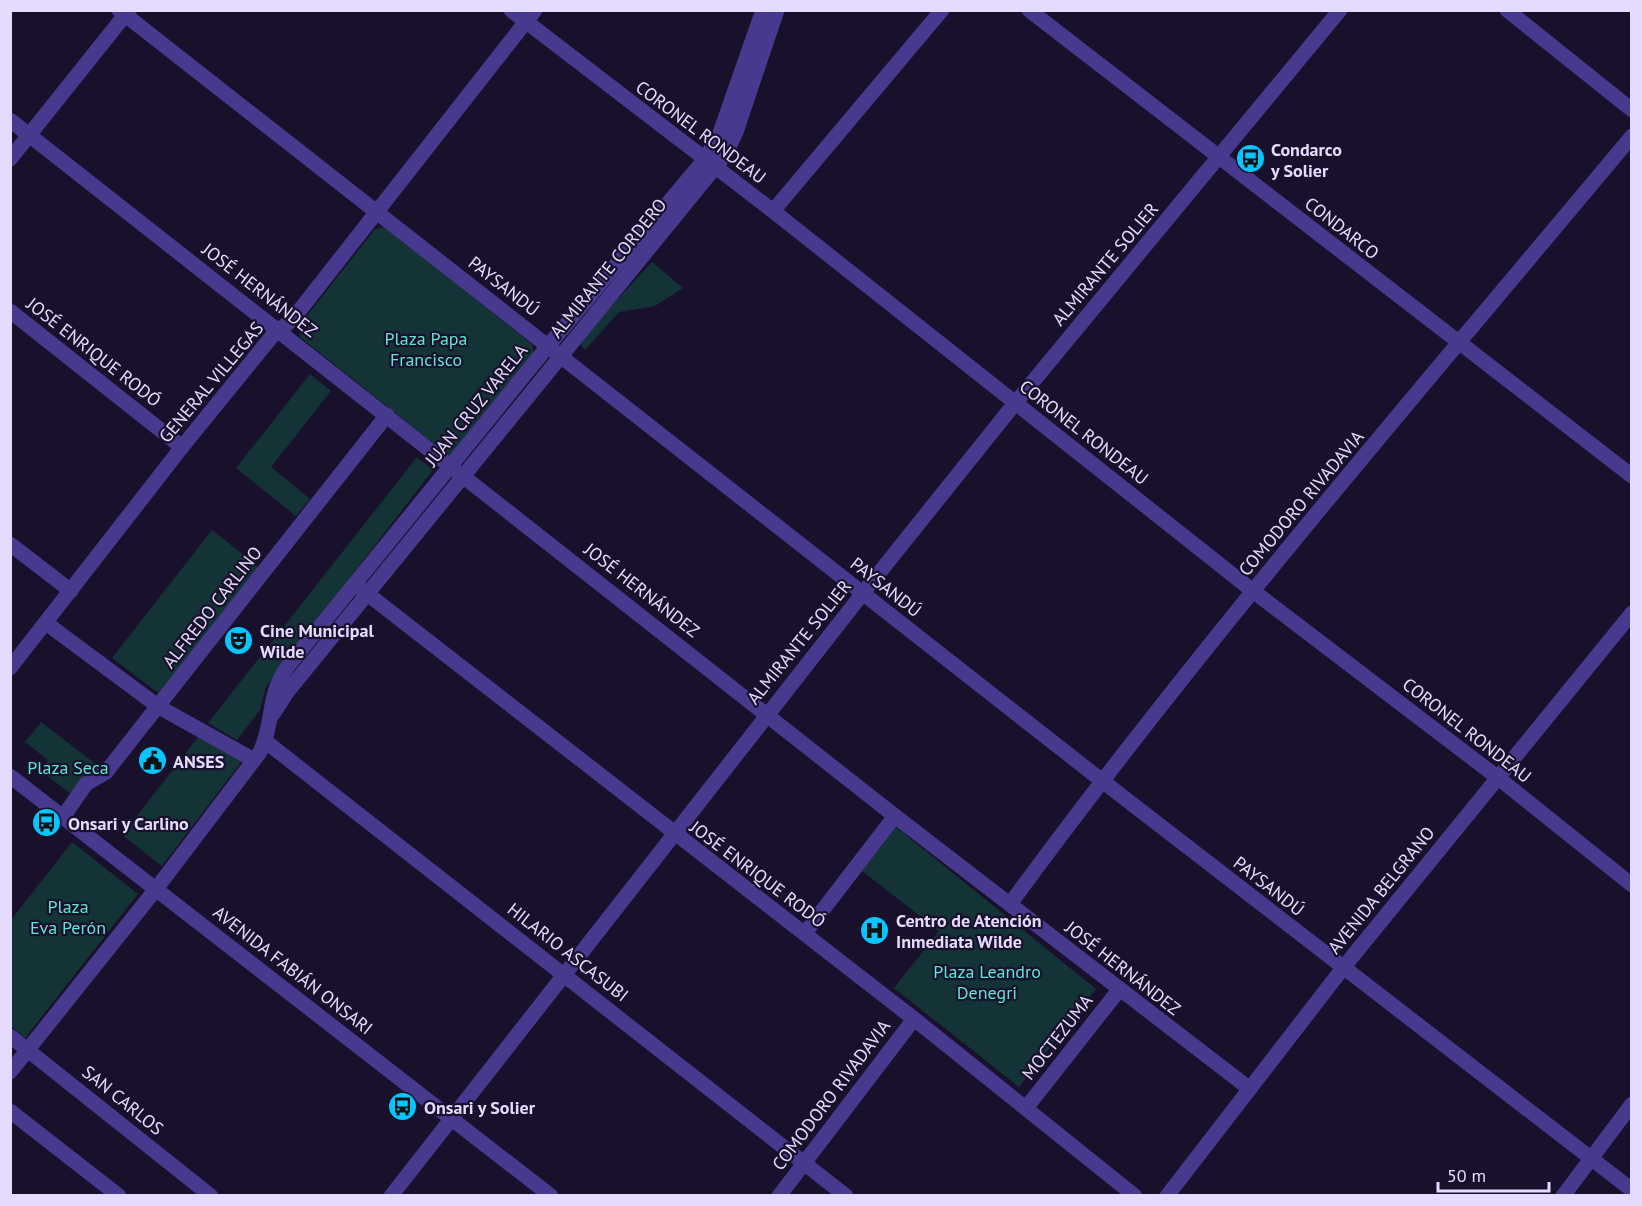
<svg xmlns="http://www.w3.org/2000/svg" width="1642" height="1206" font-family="'PT Sans',sans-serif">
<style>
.green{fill:#133337}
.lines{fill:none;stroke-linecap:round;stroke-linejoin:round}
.minor{stroke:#47398d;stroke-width:15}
.labels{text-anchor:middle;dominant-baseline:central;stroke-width:4.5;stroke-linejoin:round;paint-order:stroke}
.street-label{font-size:18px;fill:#e4dbff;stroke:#19102c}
.poi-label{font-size:18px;font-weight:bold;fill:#e4dbff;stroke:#19102c;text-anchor:start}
.park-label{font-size:18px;fill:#60e6d6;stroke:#19102c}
</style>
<rect width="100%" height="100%" fill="#19102c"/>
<g class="green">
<polygon points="385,227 532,344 534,355 452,458 300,337 299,326 375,229"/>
<polygon points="652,262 683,288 655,306 619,312 585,350 581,345 581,339"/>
<polygon points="310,374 331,391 271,467 310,499 296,516 236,468"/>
<polygon points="417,457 433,470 266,687 260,710 237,740 208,723"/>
<polygon points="212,530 264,571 165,698 112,658"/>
<polygon points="41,722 106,772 76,798 41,771 48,760 25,742"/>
<polygon points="199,736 242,761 162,866 122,835"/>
<polygon points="896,827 1096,989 1019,1087 894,988 939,931 862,871"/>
<polygon points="72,842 138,894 25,1038 11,1026 11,920"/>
</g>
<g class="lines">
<g class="minor">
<polyline points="119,10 1101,780 1632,1190"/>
<polyline points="511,10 773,211 1253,591 1497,777 1632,885"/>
<polyline points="1029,10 1632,476"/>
<polyline points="1507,10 1632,110"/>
<polyline points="10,120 895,816 1250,1089"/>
<polyline points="10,159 129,10"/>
<polyline points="773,211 942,10"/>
<polyline points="10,311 182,447"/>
<polyline points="10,544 71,591"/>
<polyline points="356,585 918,1022 1135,1196"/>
<polyline points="46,623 159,707 254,760"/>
<polyline points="10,668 182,447 273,335 292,320 535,10"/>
<polyline points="271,717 288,691 725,155 736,132 777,10"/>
<polyline points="265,741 846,1196"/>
<polyline points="10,776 551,1196"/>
<polyline points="63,817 86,784 106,772 387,415"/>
<path d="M1010,904C1205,638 1421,389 1632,136"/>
<polyline points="805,933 895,816"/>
<polyline points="10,1036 211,1196"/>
<path d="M10,1072L156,889L260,752C275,721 266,696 288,666L548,346L705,159L720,133L763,10"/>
<polyline points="1026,1108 1119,990"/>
<polyline points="10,1111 119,1196"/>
<polyline points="391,1196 863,593 1016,402 1340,10"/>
<polyline points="779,1196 914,1019"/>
<polyline points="1167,1196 1343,968 1632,613"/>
<polyline points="1563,1196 1632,1104"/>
</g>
</g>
<defs>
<symbol id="bus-disc" viewBox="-11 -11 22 22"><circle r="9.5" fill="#07c5ff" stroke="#19102c"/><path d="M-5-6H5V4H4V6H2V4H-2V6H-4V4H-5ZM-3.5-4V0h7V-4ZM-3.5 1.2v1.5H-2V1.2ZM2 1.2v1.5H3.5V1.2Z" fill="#111"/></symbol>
<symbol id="theatre-disc" viewBox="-11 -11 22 22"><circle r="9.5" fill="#07c5ff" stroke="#19102c"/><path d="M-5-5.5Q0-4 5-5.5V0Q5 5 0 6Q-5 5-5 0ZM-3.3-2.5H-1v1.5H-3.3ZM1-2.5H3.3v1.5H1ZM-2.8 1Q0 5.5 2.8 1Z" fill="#111"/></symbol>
<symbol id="civic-disc" viewBox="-11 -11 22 22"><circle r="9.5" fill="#07c5ff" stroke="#19102c"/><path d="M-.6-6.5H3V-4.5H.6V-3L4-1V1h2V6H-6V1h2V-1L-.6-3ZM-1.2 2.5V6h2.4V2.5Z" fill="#111"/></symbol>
<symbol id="hospital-disc" viewBox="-11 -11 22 22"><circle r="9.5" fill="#07c5ff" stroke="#19102c"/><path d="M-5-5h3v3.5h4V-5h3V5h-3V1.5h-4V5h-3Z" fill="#111"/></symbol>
</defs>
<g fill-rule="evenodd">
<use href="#bus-disc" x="1234" y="142" width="33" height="33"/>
<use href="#theatre-disc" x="222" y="624" width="33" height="33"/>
<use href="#civic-disc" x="136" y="744" width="33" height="33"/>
<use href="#bus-disc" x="30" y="806" width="33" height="33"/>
<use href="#hospital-disc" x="858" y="914" width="33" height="33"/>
<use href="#bus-disc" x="386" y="1090" width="33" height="33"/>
</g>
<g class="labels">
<g class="street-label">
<text transform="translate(701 132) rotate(37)">CORONEL RONDEAU</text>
<text transform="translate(1342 228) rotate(38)">CONDARCO</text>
<text transform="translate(1105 264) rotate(-50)">ALMIRANTE SOLIER</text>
<text transform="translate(608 268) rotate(-51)">ALMIRANTE CORDERO</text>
<text transform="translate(504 286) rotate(38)">PAYSANDÚ</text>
<text transform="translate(260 290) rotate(38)">JOSÉ HERNÁNDEZ</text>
<text transform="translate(94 352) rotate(38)">JOSÉ ENRIQUE RODÓ</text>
<text transform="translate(211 382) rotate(-50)">GENERAL VILLEGAS</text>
<text transform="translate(476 405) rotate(-51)">JUAN CRUZ VARELA</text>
<text transform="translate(1084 432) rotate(38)">CORONEL RONDEAU</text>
<text transform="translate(1301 503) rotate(-50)">COMODORO RIVADAVIA</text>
<text transform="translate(886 587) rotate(38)">PAYSANDÚ</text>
<text transform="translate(642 590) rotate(38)">JOSÉ HERNÁNDEZ</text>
<text transform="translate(212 607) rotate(-52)">ALFREDO CARLINO</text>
<text transform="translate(799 642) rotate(-51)">ALMIRANTE SOLIER</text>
<text transform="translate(1467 730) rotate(38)">CORONEL RONDEAU</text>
<text transform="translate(758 874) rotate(37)">JOSÉ ENRIQUE RODÓ</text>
<text transform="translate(1269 886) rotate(38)">PAYSANDÚ</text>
<text transform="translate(1381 890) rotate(-51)">AVENIDA BELGRANO</text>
<text transform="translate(568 952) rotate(38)">HILARIO ASCASUBI</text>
<text transform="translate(1123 968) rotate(38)">JOSÉ HERNÁNDEZ</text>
<text transform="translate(293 970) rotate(38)">AVENIDA FABIÁN ONSARI</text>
<text transform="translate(1057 1037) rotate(-52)">MOCTEZUMA</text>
<text transform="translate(831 1095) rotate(-53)">COMODORO RIVADAVIA</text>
<text transform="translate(123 1100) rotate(39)">SAN CARLOS</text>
</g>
<g class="poi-label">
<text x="1271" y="149">Condarco<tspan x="1271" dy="21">y Solier</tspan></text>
<text x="260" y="630">Cine Municipal<tspan x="260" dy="21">Wilde</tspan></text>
<text x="173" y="761">ANSES</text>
<text x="68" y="823">Onsari y Carlino</text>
<text x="896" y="920">Centro de Atención<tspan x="896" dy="21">Inmediata Wilde</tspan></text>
<text x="424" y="1107">Onsari y Solier</text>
</g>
<g class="park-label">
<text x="426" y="338">Plaza Papa<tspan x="426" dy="21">Francisco</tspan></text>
<text x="68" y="767">Plaza Seca</text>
<text x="68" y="906">Plaza<tspan x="68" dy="21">Eva Perón</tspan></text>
<text x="987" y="971">Plaza Leandro<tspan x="987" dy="21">Denegri</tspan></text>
</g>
</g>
<rect width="1642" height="1206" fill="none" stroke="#e4dbff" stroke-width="24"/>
<path d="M1438 1182v9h111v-9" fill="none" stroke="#e4dbff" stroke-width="3"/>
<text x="1447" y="1182" font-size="18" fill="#e4dbff" stroke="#19102c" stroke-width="4.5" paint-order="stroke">50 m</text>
</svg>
